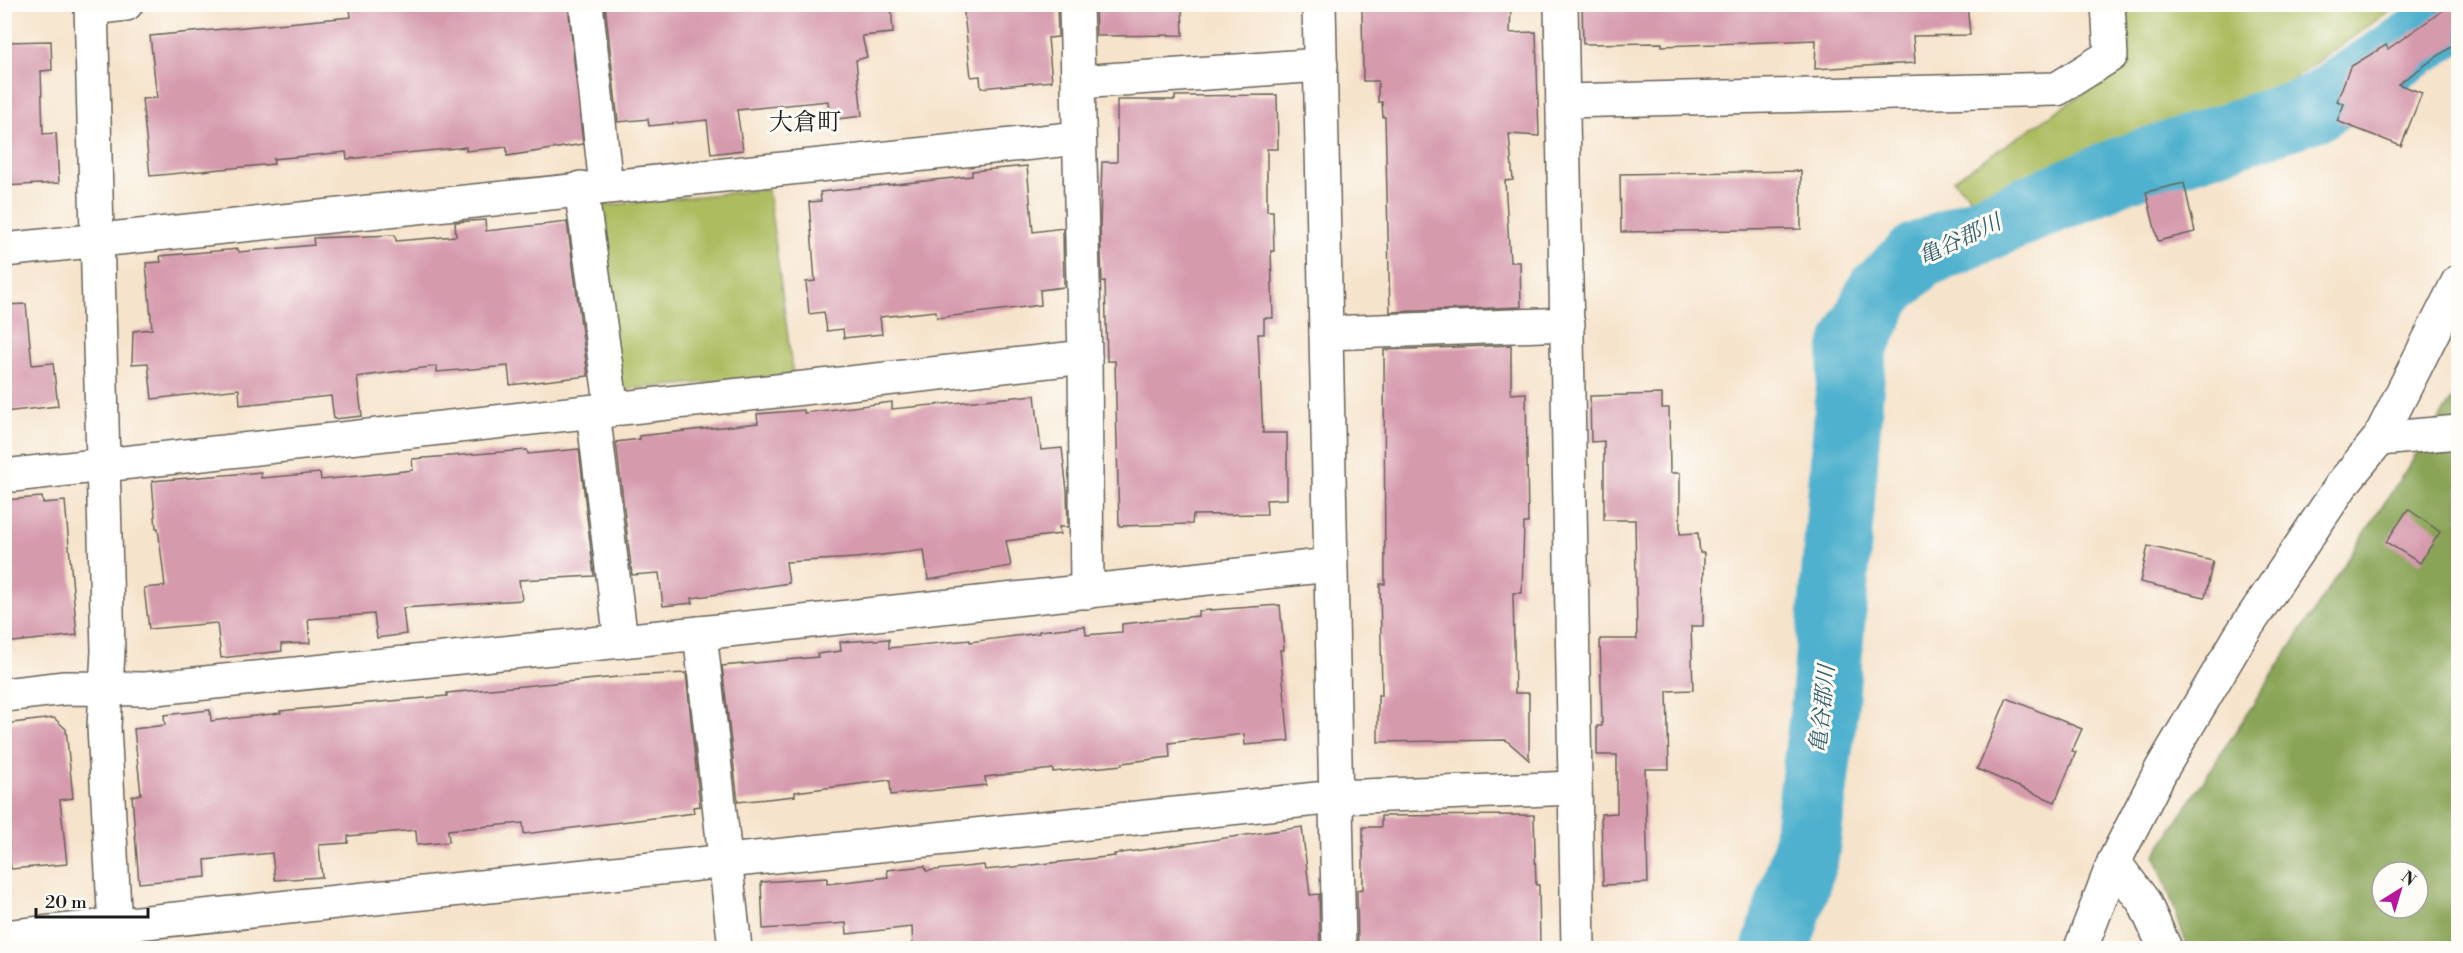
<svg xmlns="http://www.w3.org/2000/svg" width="2463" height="953" font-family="'Libre Bodoni','Noto Serif JP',serif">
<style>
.green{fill:#acbc5f;stroke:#646c3e;stroke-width:1.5}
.forest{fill:#89a456;stroke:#526039;stroke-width:1.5;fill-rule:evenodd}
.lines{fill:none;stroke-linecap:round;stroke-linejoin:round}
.river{stroke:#4fb1ce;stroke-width:68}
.building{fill:#d69aad}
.minor-casing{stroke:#686259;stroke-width:36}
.minor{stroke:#fff;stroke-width:33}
.labels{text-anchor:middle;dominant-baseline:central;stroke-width:6;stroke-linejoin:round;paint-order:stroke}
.water-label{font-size:22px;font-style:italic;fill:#335f6c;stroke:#fdfcf7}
.quarter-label{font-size:24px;fill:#1c1c1c;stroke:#fdfcf7}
</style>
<rect width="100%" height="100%" fill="#fdfcf7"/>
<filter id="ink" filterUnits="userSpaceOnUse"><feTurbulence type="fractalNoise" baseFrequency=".0167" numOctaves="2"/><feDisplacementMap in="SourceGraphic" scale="12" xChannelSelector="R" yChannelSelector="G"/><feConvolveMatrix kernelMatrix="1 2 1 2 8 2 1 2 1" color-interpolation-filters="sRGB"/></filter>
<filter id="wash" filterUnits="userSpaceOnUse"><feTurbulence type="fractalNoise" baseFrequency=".008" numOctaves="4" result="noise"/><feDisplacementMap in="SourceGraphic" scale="24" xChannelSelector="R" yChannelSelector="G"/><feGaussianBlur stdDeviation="1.35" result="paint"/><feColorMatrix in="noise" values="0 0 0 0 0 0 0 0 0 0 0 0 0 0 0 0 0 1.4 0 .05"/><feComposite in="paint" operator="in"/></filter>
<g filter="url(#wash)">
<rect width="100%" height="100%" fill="#f6e3cb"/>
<g class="green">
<polygon points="2127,5 2127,4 2398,5 2248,111 1985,211 1953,180 2128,64"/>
<polygon points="768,189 793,375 621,390 599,206"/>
</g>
<path class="forest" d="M2458,390V948H2188L2155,855ZM2382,872H2418V908H2382Z"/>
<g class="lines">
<polyline class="river" points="1776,948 1805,855 1825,701 1853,349 1880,292 1918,256 2125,169 2315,108 2458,15"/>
</g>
<g id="blocks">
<g class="building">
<polygon points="377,4 483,4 483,9 520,4 568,4 583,144 507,156 507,147 466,151 466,147 347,159 346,152 273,159 274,164 150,176 142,99 157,98 150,36 351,17 350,9"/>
<polygon points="605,4 891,4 893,33 862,36 867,57 856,60 862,116 830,120 828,101 737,110 743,150 711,154 707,120 649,126 648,119 618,122"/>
<polygon points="963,4 1057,4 1058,37 1048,38 1052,81 981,88 980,76 971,77"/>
<polygon points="1095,4 1182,4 1183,35 1096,36"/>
<polygon points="1362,4 1511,4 1510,33 1536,32 1539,136 1509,134 1513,180 1505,181 1510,262 1520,262 1521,307 1390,312 1385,117 1383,117 1382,102 1378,102 1378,81 1363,81"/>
<polygon points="1582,4 1967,4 1970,35 1913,36 1915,63 1815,69 1816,40 1662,46 1662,43 1583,44"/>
<polygon points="2452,4 2458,4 2458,42 2398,84 2422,93 2401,146 2337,121 2344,104 2337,101 2350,67 2386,45 2388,49"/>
<polygon points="51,41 52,70 41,71 43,134 56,133 59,183 4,186 4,42"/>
<polygon points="1277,95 1278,149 1267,149 1267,211 1273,211 1274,251 1271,251 1273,318 1264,318 1264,334 1258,334 1263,433 1287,433 1287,499 1266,500 1267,514 1193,515 1192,524 1119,526 1115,361 1107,361 1105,281 1102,282 1100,224 1102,162 1117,162 1117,100 1175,100 1175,96"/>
<polygon points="1027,166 1033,232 1063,228 1064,287 1040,290 1041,305 937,318 936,311 880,317 882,334 844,338 843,329 827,331 824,312 809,314 806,282 815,281 809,202 821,201 820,192 972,176 972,171"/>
<polygon points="1801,171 1801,229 1621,232 1620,174"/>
<polygon points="2184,183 2195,232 2158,241 2146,192"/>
<polygon points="485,220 486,231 567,222 588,376 510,385 508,366 437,372 437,366 357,377 362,416 334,419 331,396 240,405 239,389 152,399 148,363 132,364 133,331 152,329 146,263 161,262 160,256 238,249 239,252 314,245 313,238 395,235 396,241 456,236 455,222"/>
<polygon points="26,304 32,365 53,363 58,406 4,412 4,305"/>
<polygon points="1511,345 1511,394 1526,393 1528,523 1524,523 1522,593 1513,593 1515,693 1529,693 1529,760 1506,740 1378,742 1378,695 1382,695 1380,584 1385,584 1384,350"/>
<polygon points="1662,394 1662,408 1669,408 1670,473 1680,473 1680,534 1698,533 1700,553 1704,553 1703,626 1691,626 1693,690 1667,691 1669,769 1645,769 1648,883 1603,885 1601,814 1617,813 1617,755 1597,755 1597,726 1602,726 1600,639 1637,639 1635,520 1604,520 1604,441 1591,442 1590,396"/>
<polygon points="1035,395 1041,450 1062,448 1067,491 1068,527 1059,527 1060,534 1006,541 1011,566 928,580 924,550 856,558 786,562 789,583 692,598 693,603 663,606 659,573 632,575 616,442 640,439 639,436 758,423 757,414 804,410 804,413 892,402 892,409"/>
<polygon points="579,449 594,576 519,580 522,600 403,608 406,634 377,638 374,614 308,619 310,643 281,644 282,651 221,658 217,623 149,629 144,588 165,586 158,528 156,528 152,481 261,472 261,478 320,473 321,480 413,470 412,459 527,450 528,454"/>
<polygon points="42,497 43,503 65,501 77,635 4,643 4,500"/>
<polygon points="2408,509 2440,532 2420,563 2386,542"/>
<polygon points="2148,546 2213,561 2205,597 2140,582"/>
<polygon points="1280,605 1284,650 1280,650 1289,741 1245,745 1244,734 1169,743 1170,757 1122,763 1122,765 1053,772 1053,769 985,777 986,785 891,795 890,780 795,792 795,796 738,802 722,666 818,657 817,654 841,651 840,642 889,639 889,648 970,640 970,642 1039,633 1039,631 1085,626 1086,635 1122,632 1122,624 1198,616 1198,611"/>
<polygon points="686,673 700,806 693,807 694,813 524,834 523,823 448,830 449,842 417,845 416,830 348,836 348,843 319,845 322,877 275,880 272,853 205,860 206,877 139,883 132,796 141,794 134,729 165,725 164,715 210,710 211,721 281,713 280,711 447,696 447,693 628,676"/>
<polygon points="2007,698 2082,729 2072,751 2076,752 2055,802 1977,769"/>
<polygon points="54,718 66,729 73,798 60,800 67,864 11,869 4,796 4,724"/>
<polygon points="1534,815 1536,885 1539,885 1540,948 1358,948 1357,890 1363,889 1363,827 1381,827 1381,816"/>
<polygon points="1302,827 1310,895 1319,894 1320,948 913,948 912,927 847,934 846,923 763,929 761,882 827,878 827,884 888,877 887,870 925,866 926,871 984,865 985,870 1115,856 1114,854"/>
</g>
</g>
</g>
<g filter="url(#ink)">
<use href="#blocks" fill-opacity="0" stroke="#686259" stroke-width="1.5"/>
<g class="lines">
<defs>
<g id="minor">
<polyline points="91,4 108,651 104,727 115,926"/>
<polyline points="586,4 606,186"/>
<polyline points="1076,4 1085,357 1087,592"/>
<polyline points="1319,4 1339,948"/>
<polyline points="1561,4 1578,948"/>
<polyline points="91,8 126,4"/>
<polyline points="1079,82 1321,65"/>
<polyline points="1564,101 2057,89 2111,55 2108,4"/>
<polyline points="581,188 612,410"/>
<polyline points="4,250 1079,138"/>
<polyline points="1326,333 1568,324"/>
<polyline points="593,412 621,641"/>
<polyline points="2379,439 2458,432"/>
<polyline points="4,476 1085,357"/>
<polyline points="700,633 735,948"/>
<polyline points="4,695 65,688 146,689 700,633 1330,565"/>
<polyline points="2114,862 2144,902 2165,948"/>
<polyline points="4,937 1336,797 1575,788"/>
<polyline points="2081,948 2114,862 2161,770 2241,635 2343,483 2379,439 2458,282"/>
</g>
</defs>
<use href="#minor" class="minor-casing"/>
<use href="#minor" class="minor"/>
</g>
</g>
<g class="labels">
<g class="water-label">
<text transform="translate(1960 240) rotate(-25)">亀谷郡川</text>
<text transform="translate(1823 709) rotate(-84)">亀谷郡川</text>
</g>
<g class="quarter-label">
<text x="805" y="123">大倉町</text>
</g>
</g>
<rect width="2463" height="953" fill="none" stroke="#fdfcf7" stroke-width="24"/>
<g transform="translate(2400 890) rotate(37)"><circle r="28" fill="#fdfcf7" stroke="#a3a29f" stroke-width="1.5"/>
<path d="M0-4.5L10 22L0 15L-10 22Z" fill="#b5179e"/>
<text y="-9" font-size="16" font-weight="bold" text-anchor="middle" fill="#1c1c1c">N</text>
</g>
<path d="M36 908v9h112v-9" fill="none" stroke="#1c1c1c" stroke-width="3"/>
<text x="45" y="908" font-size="18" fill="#1c1c1c" stroke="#fdfcf7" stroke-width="4.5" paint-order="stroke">20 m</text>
</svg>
